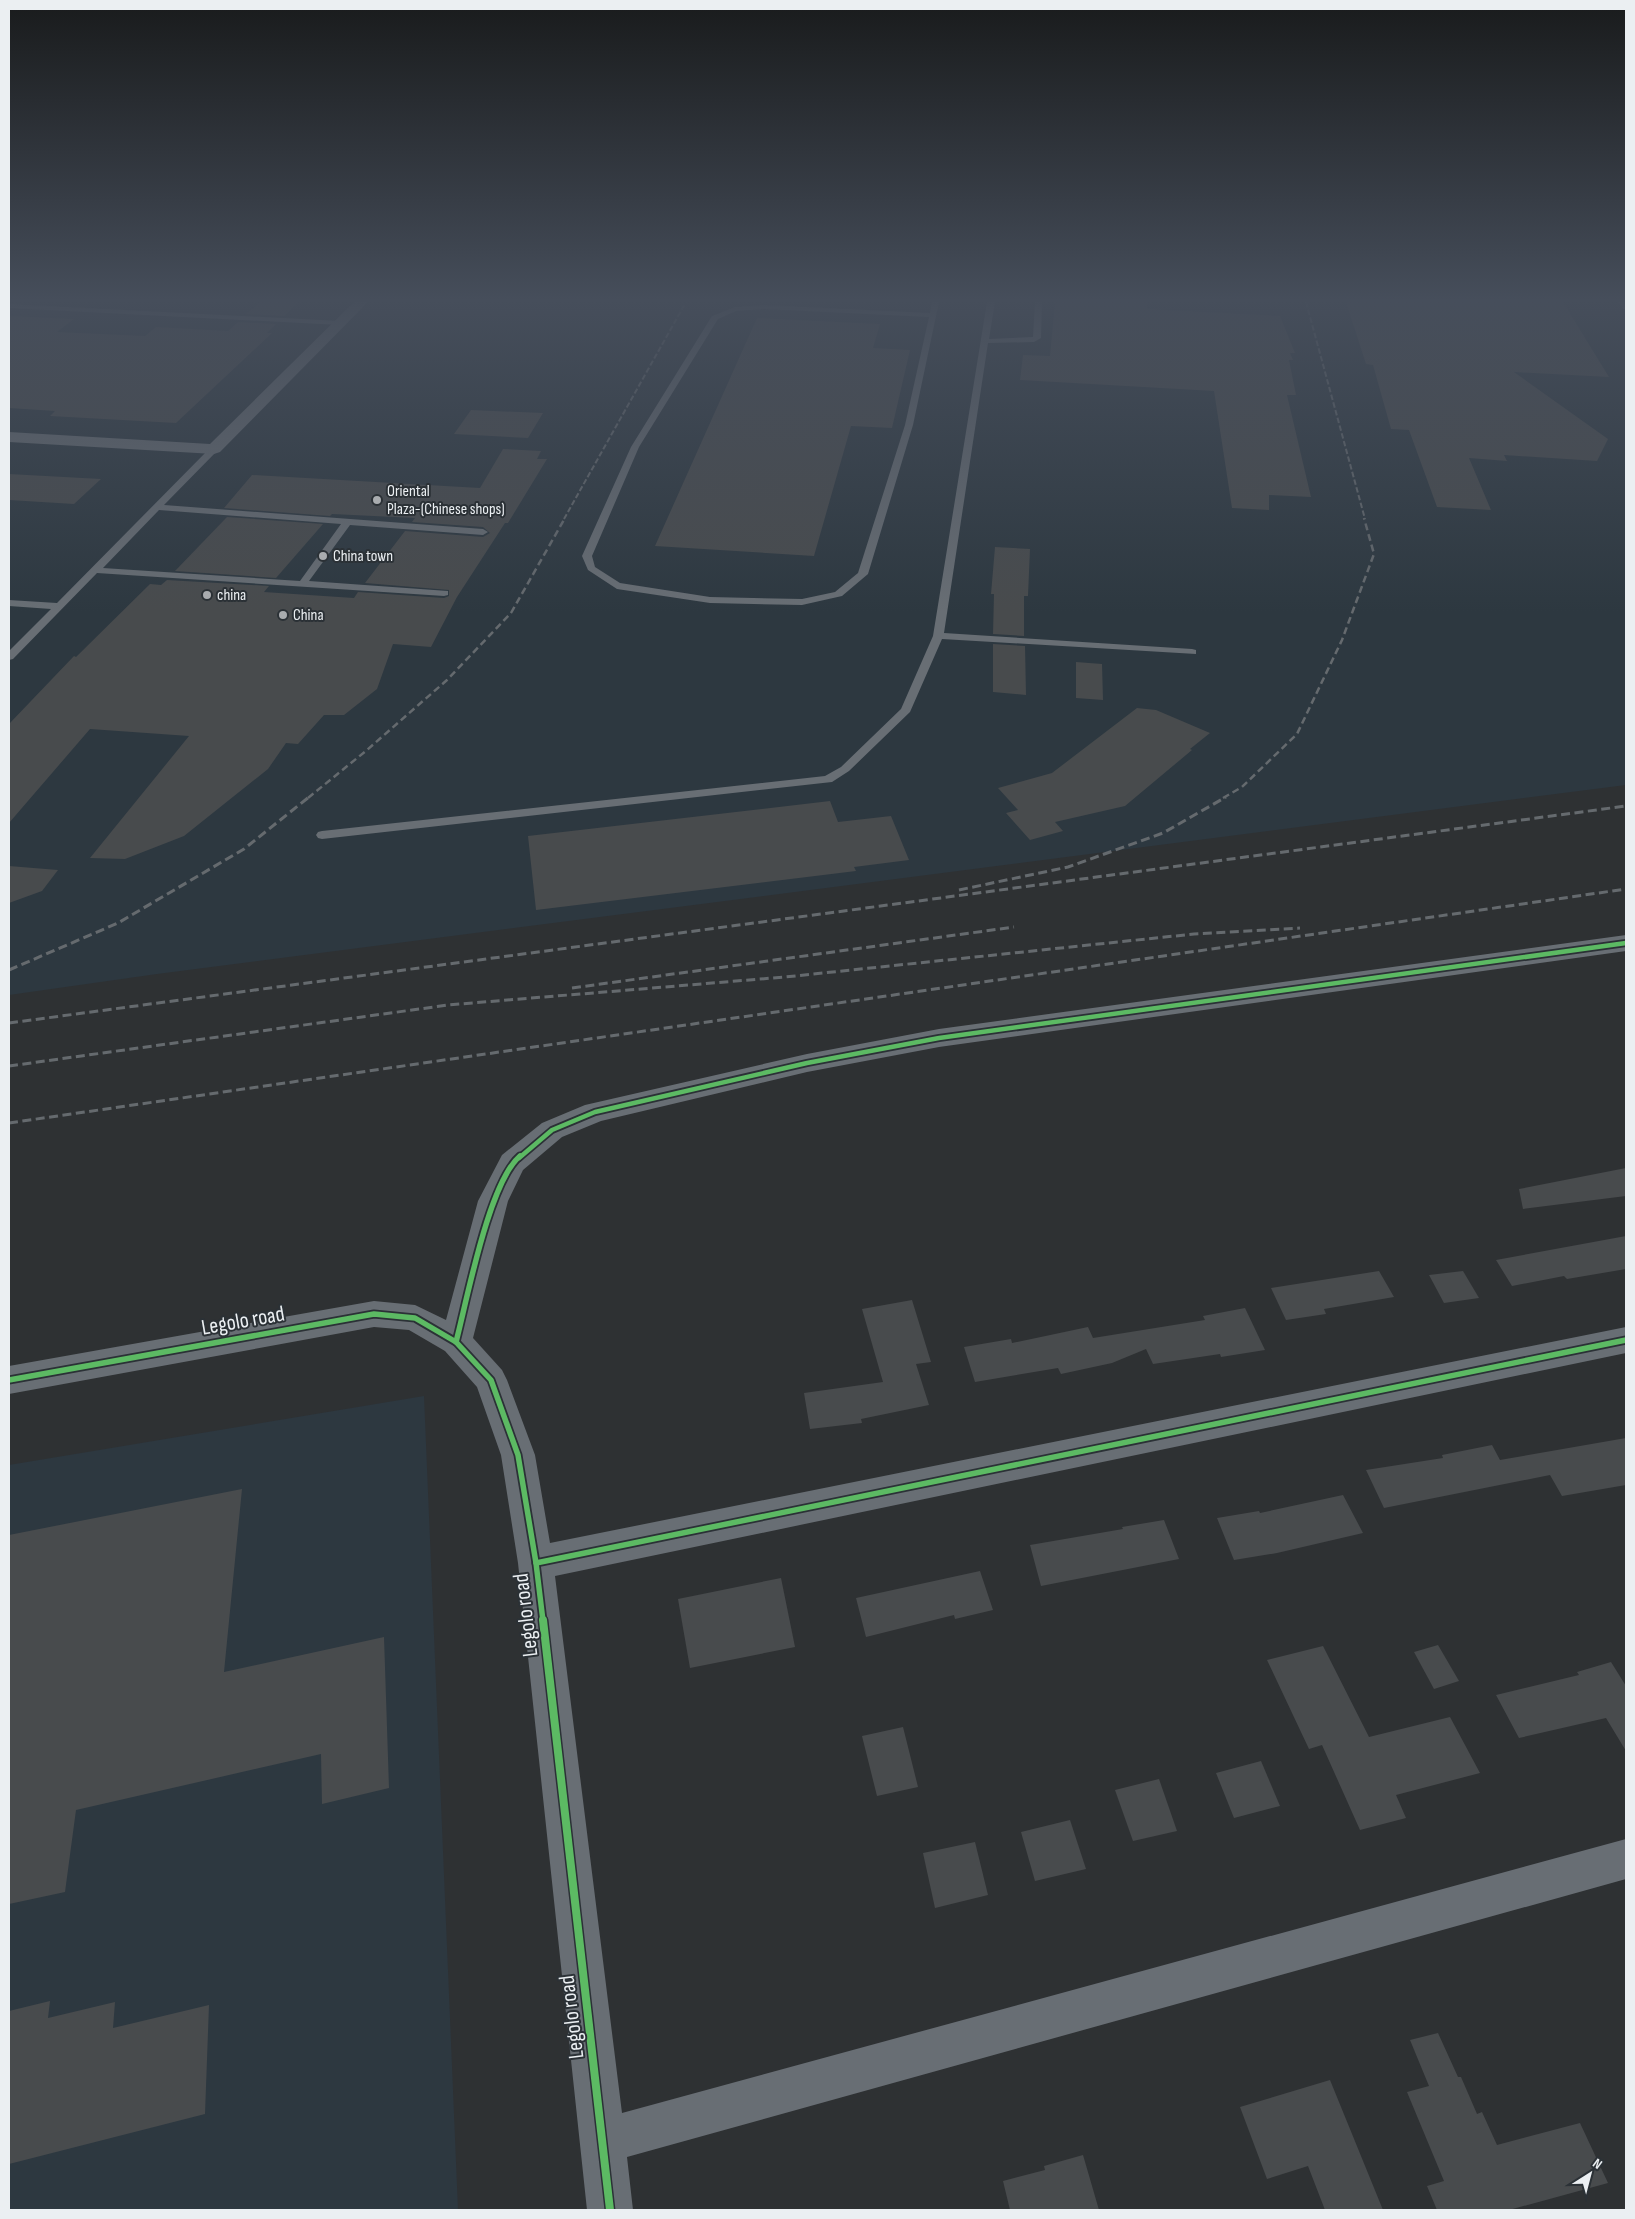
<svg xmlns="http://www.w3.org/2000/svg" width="1635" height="2219" font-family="'Sofia Sans Condensed',sans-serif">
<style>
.built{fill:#2d3840}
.building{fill:#484b4d}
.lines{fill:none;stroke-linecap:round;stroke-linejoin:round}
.lane{fill:#686e74;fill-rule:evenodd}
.street{fill:#686e74;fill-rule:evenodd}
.rail-far2{stroke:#656a6e;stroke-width:2;stroke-dasharray:5.5 2.5;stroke-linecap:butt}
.rail-far1{stroke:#656a6e;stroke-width:2.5;stroke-dasharray:7 4;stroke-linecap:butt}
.rail{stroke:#656a6e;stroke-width:3;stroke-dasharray:9 4.5;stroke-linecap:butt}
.cycleway-far2-casing{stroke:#2b3136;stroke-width:8}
.cycleway-far1-casing{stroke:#2b3136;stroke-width:9}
.cycleway-casing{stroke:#2b3136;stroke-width:11}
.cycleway-far2{stroke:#5cba63;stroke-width:4.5}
.cycleway-far1{stroke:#5cba63;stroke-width:5.5}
.cycleway{stroke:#5cba63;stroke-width:8}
.poi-dot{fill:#a9acaf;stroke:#2b3136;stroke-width:2}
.labels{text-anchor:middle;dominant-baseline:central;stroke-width:4;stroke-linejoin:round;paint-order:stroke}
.far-poi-label{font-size:16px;fill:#ebeff2;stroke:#2b3136;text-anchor:start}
.near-street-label{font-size:22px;fill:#ebeff2;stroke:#2b3136}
</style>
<rect width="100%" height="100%" fill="#2e3133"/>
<g class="built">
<polygon points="9,302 1626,302 1626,785 157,974 9,995"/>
<polygon points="424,1396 458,2210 9,2210 9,1465"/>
</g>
<g class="building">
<polygon points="260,302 299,302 284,316 246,314"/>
<polygon points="1055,302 1147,302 1147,309 1280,316 1295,353 1290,353 1293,360 1289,360 1296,395 1287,395 1311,497 1269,495 1269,510 1232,508 1214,391 1020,380 1023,355 1050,356"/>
<polygon points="1346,302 1563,302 1609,377 1514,372 1608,439 1597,461 1504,455 1507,461 1469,458 1491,510 1437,507 1409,430 1391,429 1373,365 1366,364"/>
<polygon points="9,316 74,319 57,332 145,336 156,327 228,331 238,322 276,324 267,333 272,333 176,423 50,416 55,411 9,408"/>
<polygon points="757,318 880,324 873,348 910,350 892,428 851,426 814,556 655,546"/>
<polygon points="471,410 543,413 528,438 454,434"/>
<polygon points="503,449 541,451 537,459 547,459 508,523 505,523 457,597 431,647 393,644 377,689 344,715 324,715 298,744 286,743 268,769 184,836 125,859 90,858 189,736 90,729 9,823 9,724 74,656 76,657 150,584 161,585 167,580 269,586 264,592 354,598 358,592 444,598 449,596 449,590 365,583 405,531 483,537 490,533 483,527 412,522 415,518 332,514 330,516 224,508 252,475 480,488"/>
<polygon points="9,474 101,479 74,504 9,500"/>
<polygon points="227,517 323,524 276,578 175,571"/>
<polygon points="995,547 1030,549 1028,596 1024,596 1024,636 993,634 994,594 991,594"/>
<polygon points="993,644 1025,646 1026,695 993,692"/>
<polygon points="1076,662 1102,664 1103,700 1076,698"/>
<polygon points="1137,708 1156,710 1210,733 1190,749 1192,750 1125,806 1055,822 1063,831 1030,840 1006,813 1018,810 998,788 1052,773"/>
<polygon points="830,801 838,822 891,816 909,860 854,867 856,871 536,910 528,836"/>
<polygon points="9,866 58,870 42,891 9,903"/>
<polygon points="1626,1168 1626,1196 1523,1209 1519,1189"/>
<polygon points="1626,1236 1626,1269 1567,1279 1564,1276 1512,1286 1496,1260"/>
<polygon points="1379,1271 1394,1297 1324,1309 1326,1314 1286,1320 1271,1288"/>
<polygon points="1463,1271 1479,1298 1444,1303 1429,1275"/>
<polygon points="912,1300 931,1362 916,1364 929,1405 861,1419 862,1423 810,1429 804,1393 883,1382 862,1309"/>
<polygon points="1245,1308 1265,1350 1221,1357 1220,1354 1153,1364 1146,1349 1112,1363 1061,1374 1058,1368 975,1382 964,1347 1011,1339 1012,1343 1088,1327 1093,1338 1205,1320 1203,1316"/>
<polygon points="1626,1438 1626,1485 1562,1496 1550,1475 1384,1508 1366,1470 1443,1458 1442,1455 1492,1445 1500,1460"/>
<polygon points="242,1489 224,1672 384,1637 389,1788 322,1804 321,1754 76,1810 65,1892 9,1904 9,1535"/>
<polygon points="1343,1495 1363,1533 1277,1553 1234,1560 1217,1518 1259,1511 1260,1513"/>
<polygon points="1164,1520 1179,1559 1041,1586 1030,1545 1123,1529 1122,1527"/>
<polygon points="980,1571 993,1610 955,1619 954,1615 866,1637 856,1598"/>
<polygon points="781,1578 795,1647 690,1668 678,1599"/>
<polygon points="1438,1645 1459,1681 1434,1689 1414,1652"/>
<polygon points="1323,1646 1369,1737 1450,1717 1480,1773 1396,1795 1406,1818 1360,1830 1322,1745 1309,1749 1267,1660"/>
<polygon points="1611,1662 1626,1686 1626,1751 1606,1718 1519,1738 1496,1695 1579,1675 1577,1672"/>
<polygon points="903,1727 918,1787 877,1796 862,1736"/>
<polygon points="1261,1761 1280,1806 1234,1818 1216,1773"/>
<polygon points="1159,1779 1177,1831 1133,1841 1115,1790"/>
<polygon points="1070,1820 1086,1869 1035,1881 1021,1832"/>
<polygon points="975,1842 988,1895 935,1908 923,1853"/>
<polygon points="50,2001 48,2018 115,2002 113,2028 209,2005 205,2114 9,2164 9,2011"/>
<polygon points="1438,2033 1458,2077 1461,2077 1477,2114 1482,2112 1497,2145 1580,2123 1608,2183 1509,2210 1437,2210 1427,2186 1444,2181 1407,2092 1429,2086 1410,2040"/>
<polygon points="1330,2080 1383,2210 1325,2210 1308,2166 1267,2179 1240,2107"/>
<polygon points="1083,2155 1099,2210 1010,2210 1003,2181 1045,2170 1044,2166"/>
</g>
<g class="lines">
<g class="lane">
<path d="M932,302H939L913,425L868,574L842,596L802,605L710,603L617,589L588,570L582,556L631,447L712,316L735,307L764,305L930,313ZM764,309L929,317L905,425L858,573L835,592L802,599L710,597L620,583L595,567L592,556L639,447L718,319L736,311Z"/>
<polygon points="987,302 995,302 989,339 1033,337 1035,302 1042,302 1041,338 1034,342 988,343 944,633 1192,649 1196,650 1196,654 942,639 910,712 849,771 832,782 322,839 318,838 316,835 318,832 322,831 825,776 841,767 901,709 933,636"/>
<polygon points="1619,302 1626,302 1626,309 1623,309"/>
<polygon points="9,304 340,321 344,323 340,325 9,308"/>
<path d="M214,446L218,449L217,451L164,505L483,529L488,532L483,535L350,525L309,581L448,591V595L444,596L97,573L13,659L9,660V651L51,609L9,606V600L57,603L211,447ZM159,510L341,524L300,581L103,568Z"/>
</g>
<g class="street">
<polygon points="354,302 368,302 220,452 214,454 9,442 9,432 210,444"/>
<polygon points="1626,935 1626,951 939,1047 807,1072 601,1121 562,1137 523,1170 508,1201 473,1338 502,1370 507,1380 535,1455 550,1543 1626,1327 1626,1353 555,1576 622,2113 1626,1839 1626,1879 627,2157 633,2210 587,2210 518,1563 501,1455 477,1387 445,1351 409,1330 374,1327 9,1394 9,1366 374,1301 415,1305 446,1320 478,1201 502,1155 542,1123 585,1105 807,1054 939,1029"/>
</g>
<g class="rail-far2">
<polyline points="1306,302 1365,519"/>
<polyline points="564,519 686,302"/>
</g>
<g class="rail-far1">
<polyline points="308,798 367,750 447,680 511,613 565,518"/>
<polyline points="1223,798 1242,787 1297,734 1342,640 1374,554 1364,518"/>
</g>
<g class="rail">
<polyline points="959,890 1068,867 1163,833 1226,797"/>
<polyline points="9,970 118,923 244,849 309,797"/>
<polyline points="572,988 1014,927"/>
<polyline points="9,1023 1626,806"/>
<polyline points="9,1066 448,1005 785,977 1194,934 1300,928"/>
<polyline points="9,1123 1626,889"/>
</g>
<defs>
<polyline id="cycleway-far2" points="519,1158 552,1130 595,1112 807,1063 939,1038 1626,943"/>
<g id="cycleway-far1">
<path d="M456,1342C467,1300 489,1182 520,1156"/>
<polyline points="9,1380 374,1314 415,1318 456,1342 491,1380 518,1455 536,1563 543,1621"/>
<polyline points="536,1563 1626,1340"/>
</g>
<polyline id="cycleway" points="543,1620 610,2210"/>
</defs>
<use href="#cycleway-far2" class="cycleway-far2-casing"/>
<use href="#cycleway-far1" class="cycleway-far1-casing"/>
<use href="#cycleway" class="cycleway-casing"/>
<use href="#cycleway-far2" class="cycleway-far2"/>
<use href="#cycleway-far1" class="cycleway-far1"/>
<use href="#cycleway" class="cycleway"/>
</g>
<linearGradient id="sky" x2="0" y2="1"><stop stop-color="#191b1c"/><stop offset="0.49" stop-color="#464e5b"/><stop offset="1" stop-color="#464e5b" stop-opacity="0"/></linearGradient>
<rect width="1635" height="612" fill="url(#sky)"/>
<g class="poi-dot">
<circle cx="377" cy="500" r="5"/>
<circle cx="323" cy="556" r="5"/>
<circle cx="207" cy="595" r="5"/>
<circle cx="283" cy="615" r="5"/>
</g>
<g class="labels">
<g class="far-poi-label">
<text x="387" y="491">Oriental<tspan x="387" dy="18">Plaza-(Chinese shops)</tspan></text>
<text x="333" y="556">China town</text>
<text x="217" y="595">china</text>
<text x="293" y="615">China</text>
</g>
<g class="near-street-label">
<text transform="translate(243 1321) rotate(-10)">Legolo road</text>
<text transform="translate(526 1615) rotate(-97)">Legolo road</text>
<text transform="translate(572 2017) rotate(-97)">Legolo road</text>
</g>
</g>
<rect width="1635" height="2219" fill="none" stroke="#ebeff2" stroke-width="20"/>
<g transform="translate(1590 2174) rotate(36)" stroke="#2b3136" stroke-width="4" paint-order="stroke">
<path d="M0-4L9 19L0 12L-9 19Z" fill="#ebeff2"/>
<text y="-8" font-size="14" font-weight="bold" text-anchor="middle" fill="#ebeff2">N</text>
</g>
</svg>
